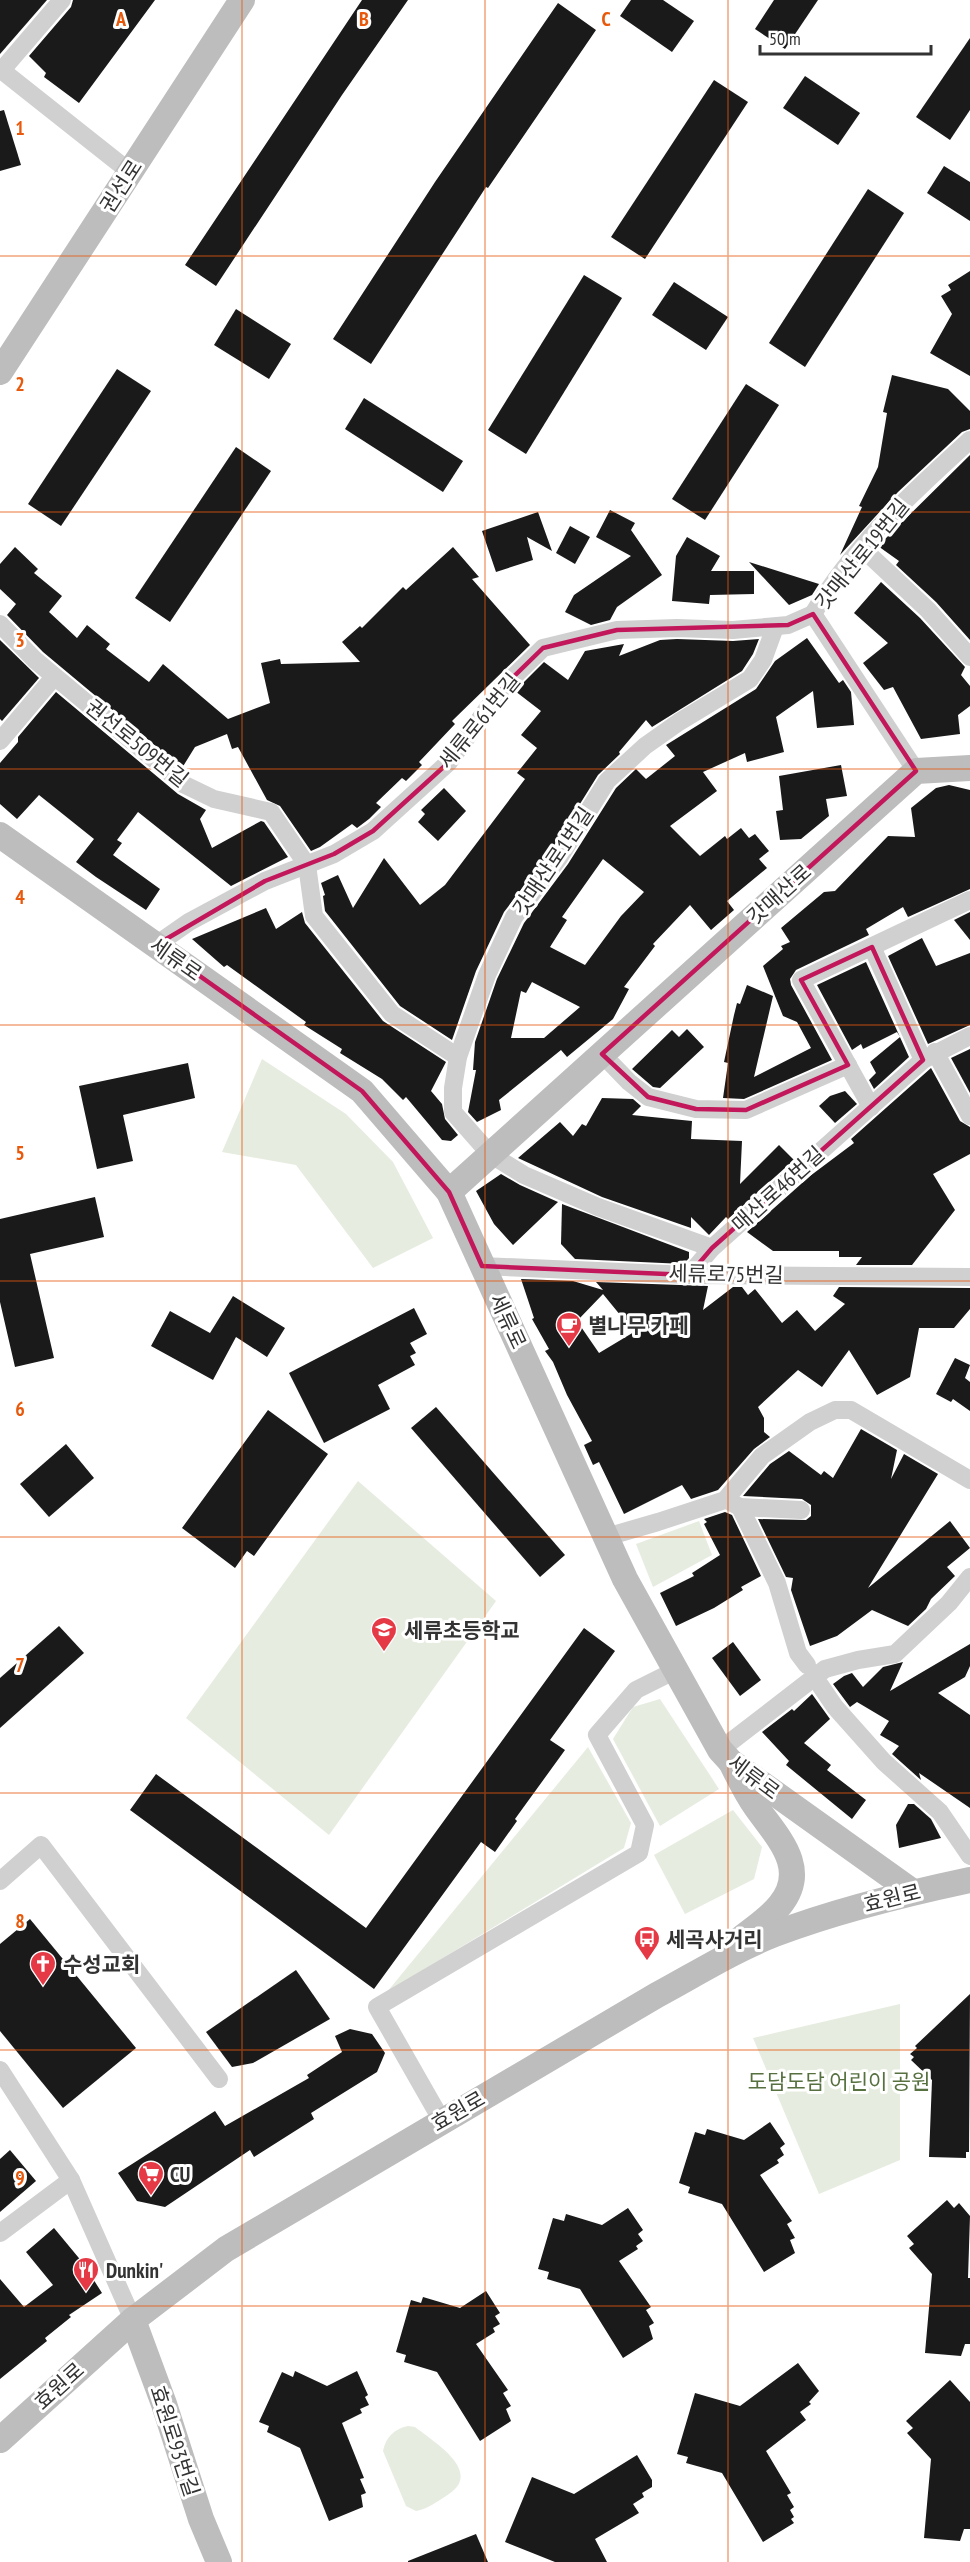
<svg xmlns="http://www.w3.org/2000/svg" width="970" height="2562" font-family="'PT Sans Narrow','Noto Sans KR',sans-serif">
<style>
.green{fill:#e6ecdf}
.building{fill:#1a1a1a;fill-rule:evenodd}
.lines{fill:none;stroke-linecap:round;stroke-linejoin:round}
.street{stroke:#d0d0d0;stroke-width:18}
.secondary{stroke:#bdbdbd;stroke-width:26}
.marked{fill:none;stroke:#c2185b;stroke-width:4.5;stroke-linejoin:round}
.grid{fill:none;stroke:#e8590c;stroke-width:1.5;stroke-opacity:0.55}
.labels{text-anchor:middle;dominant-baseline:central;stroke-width:6;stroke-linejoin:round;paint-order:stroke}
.street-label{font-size:21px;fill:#333;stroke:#fff}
.poi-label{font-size:21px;font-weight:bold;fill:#333;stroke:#fff;text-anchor:start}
.park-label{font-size:21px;fill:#56703f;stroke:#fff}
.grid-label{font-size:20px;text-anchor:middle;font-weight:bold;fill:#e8590c;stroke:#fff;stroke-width:6;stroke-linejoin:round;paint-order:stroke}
</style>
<rect width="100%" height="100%" fill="#fff"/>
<g class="green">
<polygon points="262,1059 346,1114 393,1162 433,1238 373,1268 296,1165 222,1152"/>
<polygon points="358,1481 496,1601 329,1835 186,1718"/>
<polygon points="699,1521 712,1555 653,1587 636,1544"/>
<polygon points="660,1699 719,1789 660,1826 613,1739 633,1707"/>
<polygon points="588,1747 631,1823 624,1848 387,1992"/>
<polygon points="733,1810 762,1847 754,1879 685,1914 654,1855"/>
<polygon points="900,2004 900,2160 819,2194 753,2038"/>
<path d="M408,2426L415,2427C434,2442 486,2473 446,2496C437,2502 427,2509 416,2511L406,2506L383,2451C386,2437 394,2429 408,2426Z"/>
</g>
<g class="building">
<polygon points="0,0 47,0 0,54"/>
<polygon points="73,0 155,0 79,103 44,77 46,73 29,56 71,7"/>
<polygon points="362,0 408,0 342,95 216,286 185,265"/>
<polygon points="631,0 663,0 694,21 672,52 620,16"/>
<polygon points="774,0 818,0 785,49 755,29"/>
<polygon points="558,3 596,30 488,188 486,187 371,364 333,339 435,182"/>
<polygon points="970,38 970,110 950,140 916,117"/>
<polygon points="805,76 860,113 838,145 783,108"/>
<polygon points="714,80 748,102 645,259 611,237"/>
<polygon points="4,110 21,165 0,171 0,111"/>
<polygon points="944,166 970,182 970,221 927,193"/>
<polygon points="868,189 904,213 805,367 769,343"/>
<polygon points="970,271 970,376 930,353 952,314 941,296 951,290 948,285"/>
<polygon points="584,275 622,298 526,454 488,430"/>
<polygon points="674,282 728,317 706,350 652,315"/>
<polygon points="236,309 291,344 269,379 214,345"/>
<polygon points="117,369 151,391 61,526 28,504"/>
<polygon points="892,375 948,389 970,411 970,429 962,432 898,492 840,555 862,507 859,506 878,467 887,413 883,412"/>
<polygon points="746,384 779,405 705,520 672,499"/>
<polygon points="364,398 463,461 443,492 345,429"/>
<polygon points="236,447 271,471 170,622 135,598"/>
<polygon points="970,455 970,640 936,602 896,565 899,561 878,546"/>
<polygon points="610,510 635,523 631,530 662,575 617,607 610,620 591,625 565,612 574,595 631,556 596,537"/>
<polygon points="538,512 552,551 527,537 533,560 496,572 482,531"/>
<polygon points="570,526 590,537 575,564 556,553"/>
<polygon points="687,537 720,556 711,571 754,571 754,594 710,595 709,604 672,601 676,556"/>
<polygon points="15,547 38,569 34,573 62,596 49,612 77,638 87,625 110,644 106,649 149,682 163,664 228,719 270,703 261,663 280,659 281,664 360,662 342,642 360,626 362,628 403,587 406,590 453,547 479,577 472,579 530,645 452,721 455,724 419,762 422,765 406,781 402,778 376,803 381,807 369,819 357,828 352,824 320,847 311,851 280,806 267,800 238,747 232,749 227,734 195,747 182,768 43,652 7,615 16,604 0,589 0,564"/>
<polygon points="749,562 819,584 812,595 789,605"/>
<polygon points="881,582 920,618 965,667 961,675 970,686 970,706 958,715 960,734 921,739 893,687 884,690 863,663 888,643 854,613"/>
<path d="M807,638L839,683L843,680L851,692L854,725L817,728L813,691L776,717L784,752L747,762L745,753L703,772L717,791L670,826L700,856L725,836L727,839L741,828L749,838L755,834L769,851L759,859L767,868L727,901L734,910L711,930L690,905L653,944L655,946L624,987L629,989L613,1019L567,1057L561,1050L499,1100L501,1110L477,1122L468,1112L476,1070H473L475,1042L497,979L524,923L568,864L616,788L636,769L646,779L675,756L666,745L756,689L775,661ZM603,859L644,892L621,916L585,965L550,947L567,920L562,917ZM532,982L580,1007L544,1038H511L521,991L526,993Z"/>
<polygon points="677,639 733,641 759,639 753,654 742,671 652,727 646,720 619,752 620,754 598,775 550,852 504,912 476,971 452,1040 400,1006 325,911 323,896 325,895 321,883 338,875 353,908 384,858 420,905 445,885 525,779 517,773 537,748 521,735 541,711 515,691 544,662 568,680 585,651 624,644 619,656 660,640"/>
<polygon points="0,640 39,678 2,721 0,719"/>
<polygon points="56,692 178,794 206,810 200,819 212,848 261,821 264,822 288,857 231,886 138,812 117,840 122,843 113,855 160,889 146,910 96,877 76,862 94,839 39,795 17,819 0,804 0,763 18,742 18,737"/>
<polygon points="841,765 847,796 826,799 829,816 801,839 780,840 776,811 783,810 779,776"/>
<polygon points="949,785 970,790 970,889 908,917 903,907 866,929 869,935 796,970 790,979 791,985 832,1060 744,1099 723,1098 728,1063 724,1062 734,1015 737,1003 740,1004 747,985 773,996 754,1077 811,1048 797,1022 783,1016 763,966 783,949 781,946 790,942 781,928 824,892 835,891 888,836 915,837 911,808 936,788"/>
<polygon points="444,788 466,811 438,841 418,822 425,814 421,810"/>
<polygon points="266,908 276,929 302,912 305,923 383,1021 446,1062 431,1091 442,1104 445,1119 458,1135 451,1141 442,1140 406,1097 403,1100 382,1079 340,1053 342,1049 304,1025 306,1022 227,965 224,967 192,939"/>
<polygon points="970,912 970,940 954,920"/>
<polygon points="922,938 936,966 970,953 970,1025 928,1044 888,956"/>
<polygon points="866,962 909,1057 874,1089 869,1080 876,1073 870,1062 900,1037 897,1032 863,1049 861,1044 852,1050 817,985"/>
<polygon points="687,1029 704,1047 660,1088 653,1087 632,1069 672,1030 679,1037"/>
<polygon points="970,1049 970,1093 951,1058"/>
<polygon points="188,1063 195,1098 123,1115 133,1161 97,1169 79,1086"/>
<polygon points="931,1068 960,1121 970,1127 970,1154 933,1174 955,1210 912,1265 856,1265 862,1257 839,1257 839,1251 773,1251 747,1232 810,1176 854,1143 851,1139"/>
<polygon points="845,1091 857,1104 835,1123 819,1106 830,1096"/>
<polygon points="602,1098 633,1099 641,1106 632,1115 692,1121 691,1139 742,1141 740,1184 779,1145 794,1160 728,1219 726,1217 709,1235 691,1217 691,1228 602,1197 518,1158 560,1122 573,1136 582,1124 586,1126"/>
<polygon points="501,1174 520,1185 558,1202 513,1245 494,1224 476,1191"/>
<polygon points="95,1197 104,1237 30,1254 54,1358 15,1367 0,1302 0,1219"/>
<polygon points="562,1204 689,1252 689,1258 684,1264 575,1259 561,1244"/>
<path d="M521,1279L573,1281L603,1290L596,1282L708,1286L703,1310L733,1287H742L748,1295L755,1289L782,1323L797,1310L815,1331L845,1304L833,1296L839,1287L970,1288V1309L954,1328H919L910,1377L877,1395L849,1350L822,1387L798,1370L758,1407L764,1418V1432L770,1437L754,1449L718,1490L691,1499L682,1485L624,1514L599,1462L593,1465L584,1445L592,1441L567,1395L553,1362L545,1351L549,1349L532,1319L534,1318ZM603,1294L634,1332L599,1353L577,1321Z"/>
<polygon points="233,1296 285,1328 267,1357 236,1337 213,1380 151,1346 170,1311 210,1333"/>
<polygon points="414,1308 427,1334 410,1343 416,1353 410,1356 415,1365 378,1385 390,1409 324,1443 289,1373"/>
<polygon points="955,1358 970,1365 965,1378 970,1382 970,1411 953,1399 951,1402 936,1394"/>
<polygon points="436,1407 565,1555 540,1577 411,1428"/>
<polygon points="268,1410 328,1454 254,1556 247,1551 235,1568 182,1528"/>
<polygon points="861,1429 897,1450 891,1479 904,1454 938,1474 868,1588 950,1521 970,1548 947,1567 955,1576 931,1599 926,1609 908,1626 872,1610 837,1636 810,1646 791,1590 793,1578 786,1577 758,1519 806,1520 811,1516 811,1505 802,1499 743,1496 770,1464 789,1451 821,1475 824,1471 833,1478"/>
<polygon points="66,1444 94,1478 49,1517 20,1484"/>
<polygon points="725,1512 732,1515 761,1576 741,1587 743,1590 714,1608 676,1626 660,1593 694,1576 692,1573 720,1555 704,1524 707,1522 704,1519"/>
<polygon points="59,1626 84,1653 0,1728 0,1678"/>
<polygon points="584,1628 615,1651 550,1740 565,1750 515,1819 517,1821 495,1852 481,1842 374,1989 130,1810 156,1774 366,1928"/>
<polygon points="733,1642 761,1680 740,1696 712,1658"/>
<polygon points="970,1644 970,1666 965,1677 938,1693 970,1715 970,1808 919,1773 921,1780 892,1754 899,1746 880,1735 889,1721 857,1702 850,1707 833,1684 844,1676 852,1673 863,1687 883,1667 903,1662 890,1691"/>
<polygon points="812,1694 830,1719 804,1743 831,1765 827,1770 866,1800 852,1819 786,1765 789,1761 762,1732 792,1709 794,1711"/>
<polygon points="908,1804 914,1804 931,1819 941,1838 899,1848 896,1825"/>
<polygon points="30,1919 136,2048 63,2108 0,2031 0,1944"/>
<polygon points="296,1970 330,2019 253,2063 232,2067 206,2032"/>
<polygon points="970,1994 969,2152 966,2152 966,2158 929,2157 932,2080 911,2060 914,2057 910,2054 917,2048 915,2046"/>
<polygon points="350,2029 372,2034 385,2053 377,2072 311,2113 314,2119 254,2157 250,2150 165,2207 137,2201 118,2173 215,2111 225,2126 309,2078 307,2075 342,2052 335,2036"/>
<polygon points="770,2122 785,2144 780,2148 784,2155 777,2160 779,2163 760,2175 792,2221 787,2224 795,2238 790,2240 795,2253 764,2272 722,2204 688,2193 690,2187 679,2183 695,2132 705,2135 707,2129 744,2140"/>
<polygon points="10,2150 36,2181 0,2212 0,2159"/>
<polygon points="947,2200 954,2208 959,2203 970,2216 968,2278 970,2278 970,2344 965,2344 961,2356 925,2353 932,2274 909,2248 914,2244 907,2236"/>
<polygon points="628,2208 643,2230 638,2234 643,2241 636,2246 638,2249 619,2261 651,2307 646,2310 654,2323 649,2326 653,2339 623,2358 580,2289 547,2279 549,2272 538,2269 553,2218 564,2221 566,2214 602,2225"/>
<polygon points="54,2228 83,2263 102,2293 69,2315 71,2317 45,2338 47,2341 0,2379 0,2279 24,2307 53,2285 26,2252"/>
<polygon points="486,2291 500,2313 495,2316 500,2324 493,2328 495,2332 476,2344 508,2390 503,2393 511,2406 506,2409 511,2421 480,2441 437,2372 404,2362 406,2355 396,2352 411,2300 421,2303 423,2297 460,2308"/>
<polygon points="798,2363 819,2391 809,2402 811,2404 800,2412 806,2420 766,2451 791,2493 787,2495 794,2507 790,2510 794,2517 791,2519 794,2523 763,2542 722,2473 686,2463 688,2457 677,2454 695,2393 740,2406"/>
<polygon points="295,2371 327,2386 357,2371 368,2395 365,2397 369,2405 360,2409 362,2413 342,2423 364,2478 360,2479 366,2493 361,2495 363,2507 329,2521 300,2448 267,2432 269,2426 259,2422 282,2372 293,2377"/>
<polygon points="950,2380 970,2402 970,2529 964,2529 960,2541 924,2538 931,2459 907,2433 913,2428 906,2421"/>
<polygon points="637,2455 652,2480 652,2487 642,2493 644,2497 633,2504 639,2513 595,2539 607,2562 555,2562 505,2542 532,2477 574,2494"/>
<polygon points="476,2534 488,2562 408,2562 408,2561"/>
</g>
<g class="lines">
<g class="street">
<polyline points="0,69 130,172"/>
<polyline points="2,70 62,0"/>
<polyline points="862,548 928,610 970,657"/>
<path d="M813,614C853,546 913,492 970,440"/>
<polyline points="813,614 916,771"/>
<polyline points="0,624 35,660 185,785 214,799 271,812 307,865 314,916 392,1014 458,1057"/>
<polyline points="0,741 54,677"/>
<polyline points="156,945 189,922 265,881 334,854 373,831 449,762 503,687 543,648 617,630 677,628 733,630 788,625 813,614"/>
<polyline points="872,947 923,1060"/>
<polyline points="935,1052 970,1116"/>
<polyline points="602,1054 629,1082 648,1097 696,1109 746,1110 848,1065"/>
<polyline points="871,1107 801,980 970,900"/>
<polyline points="712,1248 598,1207 524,1175 490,1154 453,1112 453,1088 458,1057 487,975 514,917 559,858 607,781 645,746 679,722 750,679 763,660 775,627"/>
<polyline points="482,1266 689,1275 970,1277"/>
<polyline points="689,1275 712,1248 923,1060 970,1036"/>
<polyline points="732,1503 740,1507 801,1510"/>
<polyline points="740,1507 777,1583 798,1653 807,1665"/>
<polyline points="606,1537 658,1522 725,1500 762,1456 810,1422 835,1410 851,1410 970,1480"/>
<polyline points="820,1685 835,1707 884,1762 940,1812 970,1856"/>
<polyline points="720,1750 825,1669 858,1660 895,1654 949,1603 970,1577"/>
<polyline points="0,1881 41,1845 219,2079"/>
<polyline points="0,2070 71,2180 133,2320"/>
<polyline points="442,2121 377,2007 639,1853 645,1825 597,1735 636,1690 676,1670"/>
<polyline points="0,2233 71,2180"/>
</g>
<g class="secondary">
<polyline points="0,372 242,0"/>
<polyline points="0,835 362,1091 449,1192 625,1579 720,1750 731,1762 913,1892"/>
<polyline points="449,1192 916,771 970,768"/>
<path d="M731,1762C739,1778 746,1793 756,1807C777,1837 810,1868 780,1905C769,1919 751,1930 738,1941"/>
<polyline points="133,2320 164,2404 201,2519 219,2562"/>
<path d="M0,2440L133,2320L226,2249L657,1995C696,1974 734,1950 775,1934C838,1910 904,1894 970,1880"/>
</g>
</g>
<path class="marked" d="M813,614L916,771L602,1054L648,1097L696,1109L746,1110L848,1065L801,980L872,947L923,1060L712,1248L689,1275L482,1266L449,1192L362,1091L156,945L265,881L334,854L373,831L449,762L503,687L543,648L617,630L788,625Z"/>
<path class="grid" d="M242,0V2562M485,0V2562M728,0V2562M0,256H970M0,512H970M0,769H970M0,1025H970M0,1281H970M0,1537H970M0,1793H970M0,2050H970M0,2306H970"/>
<defs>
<symbol id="cafe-pin" viewBox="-11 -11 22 30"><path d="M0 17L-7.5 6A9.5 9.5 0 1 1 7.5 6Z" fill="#e63946" stroke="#fff"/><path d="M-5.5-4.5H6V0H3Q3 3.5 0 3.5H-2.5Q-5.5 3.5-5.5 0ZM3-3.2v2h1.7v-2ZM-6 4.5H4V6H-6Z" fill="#fff"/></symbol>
<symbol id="school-pin" viewBox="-11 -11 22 30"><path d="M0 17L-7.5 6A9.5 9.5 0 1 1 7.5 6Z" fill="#e63946" stroke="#fff"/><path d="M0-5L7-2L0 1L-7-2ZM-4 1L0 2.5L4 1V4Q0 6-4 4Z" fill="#fff"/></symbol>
<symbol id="bus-pin" viewBox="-11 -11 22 30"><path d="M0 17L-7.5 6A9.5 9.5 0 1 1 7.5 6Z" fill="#e63946" stroke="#fff"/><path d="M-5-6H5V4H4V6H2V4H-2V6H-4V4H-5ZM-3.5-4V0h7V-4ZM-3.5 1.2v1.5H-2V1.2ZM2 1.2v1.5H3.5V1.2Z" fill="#fff"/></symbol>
<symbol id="church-pin" viewBox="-11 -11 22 30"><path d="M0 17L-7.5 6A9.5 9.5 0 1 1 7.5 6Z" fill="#e63946" stroke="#fff"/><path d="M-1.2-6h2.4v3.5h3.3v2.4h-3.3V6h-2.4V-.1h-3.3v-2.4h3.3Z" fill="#fff"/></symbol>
<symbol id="supermarket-pin" viewBox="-11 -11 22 30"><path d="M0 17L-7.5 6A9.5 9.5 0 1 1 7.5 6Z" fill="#e63946" stroke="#fff"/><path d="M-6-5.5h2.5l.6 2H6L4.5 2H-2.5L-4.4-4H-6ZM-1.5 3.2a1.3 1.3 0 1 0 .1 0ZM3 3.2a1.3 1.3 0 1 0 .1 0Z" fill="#fff"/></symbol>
<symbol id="restaurant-pin" viewBox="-11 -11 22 30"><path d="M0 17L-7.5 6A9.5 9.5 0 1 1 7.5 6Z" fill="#e63946" stroke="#fff"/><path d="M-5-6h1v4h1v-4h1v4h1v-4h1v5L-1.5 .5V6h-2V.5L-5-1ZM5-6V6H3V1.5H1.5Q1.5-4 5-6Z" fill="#fff"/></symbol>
</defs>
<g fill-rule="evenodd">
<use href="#cafe-pin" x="554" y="1310" width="30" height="40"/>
<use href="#school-pin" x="369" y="1615" width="30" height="40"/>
<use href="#bus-pin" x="632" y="1924" width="30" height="40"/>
<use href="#church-pin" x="28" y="1949" width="30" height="40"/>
<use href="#supermarket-pin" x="136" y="2159" width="30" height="40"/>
<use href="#restaurant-pin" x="71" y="2255" width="30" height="40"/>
</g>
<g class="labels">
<g class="street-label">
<text transform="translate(121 186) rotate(-57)">권선로</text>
<text transform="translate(862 554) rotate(-51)">갓매산로19번길</text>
<text transform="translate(479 721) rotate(-51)">세류로61번길</text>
<text transform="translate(137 743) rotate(39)">권선로509번길</text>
<text transform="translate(553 861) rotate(-56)">갓매산로1번길</text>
<text transform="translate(779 894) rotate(-42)">갓매산로</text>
<text transform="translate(176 959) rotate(35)">세류로</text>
<text transform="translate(778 1189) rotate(-42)">매산로46번길</text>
<text transform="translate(726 1274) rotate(1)">세류로75번길</text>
<text transform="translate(508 1321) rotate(65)">세류로</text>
<text transform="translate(754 1777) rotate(37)">세류로</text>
<text transform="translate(892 1898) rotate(-14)">효원로</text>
<text transform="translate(458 2111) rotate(-30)">효원로</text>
<text transform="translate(59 2386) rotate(-42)">효원로</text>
<text transform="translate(175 2441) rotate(72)">효원로93번길</text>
</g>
<g class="poi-label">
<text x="588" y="1325">별나무 카페</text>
<text x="404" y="1630">세류초등학교</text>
<text x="666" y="1939">세곡사거리</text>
<text x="63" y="1964">수성교회</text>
<text x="170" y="2174">CU</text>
<text x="106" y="2270">Dunkin'</text>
</g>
<g class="park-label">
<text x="839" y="2081">도담도담 어린이 공원</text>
</g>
</g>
<g class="grid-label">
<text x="121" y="26">A</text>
<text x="364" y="26">B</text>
<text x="606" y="26">C</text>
<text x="20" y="135">1</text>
<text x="20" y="391">2</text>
<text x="20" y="647">3</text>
<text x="20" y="904">4</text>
<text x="20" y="1160">5</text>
<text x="20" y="1416">6</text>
<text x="20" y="1672">7</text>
<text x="20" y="1928">8</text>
<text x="20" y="2185">9</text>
</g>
<path d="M760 45v9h171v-9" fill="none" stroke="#333333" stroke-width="3"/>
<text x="769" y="45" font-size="18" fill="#333333" stroke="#ffffff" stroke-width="4.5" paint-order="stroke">50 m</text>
</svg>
